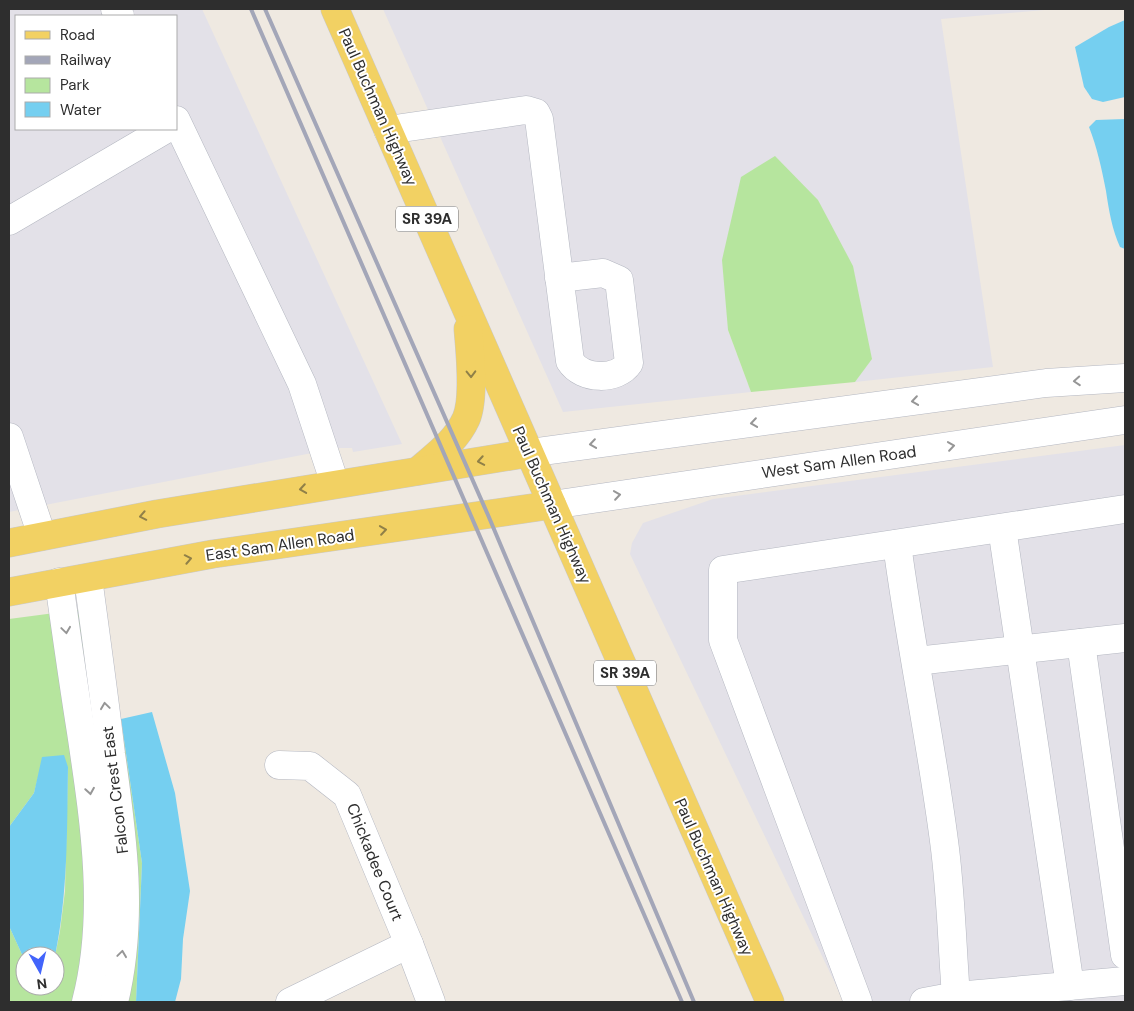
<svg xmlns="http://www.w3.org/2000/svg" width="1134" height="1011" font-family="'DM Sans',sans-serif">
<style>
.industrial{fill:#e3e1e8;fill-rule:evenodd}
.green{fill:#b6e59e}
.water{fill:#75cff0}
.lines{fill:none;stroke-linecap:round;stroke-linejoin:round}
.minor-casing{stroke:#b4b7c1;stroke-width:29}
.major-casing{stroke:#c9c9c9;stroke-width:29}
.minor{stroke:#fff;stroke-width:28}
.major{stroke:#f2d163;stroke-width:28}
.rail{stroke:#a3a6b8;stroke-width:4}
.oneway{stroke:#908048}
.oneway2{stroke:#969696}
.labels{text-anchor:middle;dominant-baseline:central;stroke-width:4;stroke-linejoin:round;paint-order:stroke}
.shield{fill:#fff;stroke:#6d6d6d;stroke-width:1}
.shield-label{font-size:15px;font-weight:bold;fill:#2e2e2e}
.street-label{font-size:16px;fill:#2e2e2e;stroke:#fff}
</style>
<rect width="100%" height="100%" fill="#efe9e1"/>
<g class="industrial">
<path d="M9,9H202L402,444L353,452L352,448H338L9,512ZM16,16H176V129H16Z"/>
<polygon points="383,9 1056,9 941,19 993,367 855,382 872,358 728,330 751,392 563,412"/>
<polygon points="1125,445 1125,1002 844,1002 630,554 632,543 643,523 713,499"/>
</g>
<g class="green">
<polygon points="775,156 818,200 853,266 872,359 855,382 751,392 728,330 722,260 741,177"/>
<polygon points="85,609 121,719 142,863 136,1002 9,1002 9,926 25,961 25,986 55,986 55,956 60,931 65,891 68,767 43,758 34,793 9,827 9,619"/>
</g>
<g class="water">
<polygon points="1125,20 1125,97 1103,102 1092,99 1084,87 1075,47 1109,27"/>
<path d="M1125,119V249L1120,247C1112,229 1109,211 1106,191C1102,170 1097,147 1089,127L1096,120Z"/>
<polygon points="152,712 175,793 190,891 183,939 181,979 175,1002 136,1002 142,863 121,719"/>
<path d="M64,755L68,767C67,830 68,894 55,956H25V961L9,926V827L34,793L42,757Z"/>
</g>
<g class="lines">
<defs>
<g id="minor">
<polyline points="115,9 120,16"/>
<polyline points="176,120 302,384 335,484"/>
<path d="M388,130L526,110L536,113L539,119L570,361C582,380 617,381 629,363L619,280L603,273L559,278"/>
<polyline points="9,221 166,129"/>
<polyline points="9,437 42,536"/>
<polyline points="529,453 1046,383 1125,378"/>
<polyline points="552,505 1125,420"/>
<polyline points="1002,528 1070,986"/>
<path d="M897,544C910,643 931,741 944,841C951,892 952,945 956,996L924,1002"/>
<path d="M88,578C96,637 104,695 111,754C123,837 134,920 114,1002"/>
<path d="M59,582C66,632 73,682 81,732C94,820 109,914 86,1002"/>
<polyline points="1081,643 1125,955"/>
<polyline points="916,661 1125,638"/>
<polyline points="279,765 310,766 347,795 409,944 431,1002"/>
<polyline points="956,996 1125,981"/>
<polyline points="290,1002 409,944"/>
<polyline points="858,1002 723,640 723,570 1125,509"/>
</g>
<g id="major">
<polyline points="335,9 770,1002"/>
<path d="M418,471C436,455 456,441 466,419C475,399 470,351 468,329"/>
<polyline points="9,543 157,514 529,453"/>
<polyline points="9,592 213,554 552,505"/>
</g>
</defs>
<use href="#minor" class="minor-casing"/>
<use href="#major" class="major-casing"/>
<use href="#minor" class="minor"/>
<use href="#major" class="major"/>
<g class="rail">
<polyline points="251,9 682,1002"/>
<polyline points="265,9 488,515 694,1002"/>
</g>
</g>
<defs><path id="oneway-chevron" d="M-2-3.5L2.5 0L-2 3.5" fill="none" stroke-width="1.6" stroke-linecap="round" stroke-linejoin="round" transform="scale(1.25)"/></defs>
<g class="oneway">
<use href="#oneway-chevron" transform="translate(471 374) rotate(89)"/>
<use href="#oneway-chevron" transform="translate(481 461) rotate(170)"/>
<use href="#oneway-chevron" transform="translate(303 489) rotate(171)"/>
<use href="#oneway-chevron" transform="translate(143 516) rotate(169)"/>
<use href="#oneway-chevron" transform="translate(383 530) rotate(-8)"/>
<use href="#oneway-chevron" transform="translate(188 559) rotate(-11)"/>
</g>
<g class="oneway2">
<use href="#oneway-chevron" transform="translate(1077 381) rotate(176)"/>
<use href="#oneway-chevron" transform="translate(915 401) rotate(172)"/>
<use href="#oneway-chevron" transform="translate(754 423) rotate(172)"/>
<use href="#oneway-chevron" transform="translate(593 444) rotate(172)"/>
<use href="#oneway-chevron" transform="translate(951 446) rotate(-8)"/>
<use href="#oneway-chevron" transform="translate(617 495) rotate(-8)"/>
<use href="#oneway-chevron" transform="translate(66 630) rotate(82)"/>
<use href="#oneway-chevron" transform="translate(105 706) rotate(-98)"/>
<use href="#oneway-chevron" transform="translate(90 791) rotate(81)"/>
<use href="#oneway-chevron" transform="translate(122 954) rotate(-82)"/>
</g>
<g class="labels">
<g class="shield">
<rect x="396" y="206.5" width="62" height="25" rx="4"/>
<rect x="594" y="660.5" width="62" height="25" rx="4"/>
</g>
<g class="shield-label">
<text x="427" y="219">SR 39A</text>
<text x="625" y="673">SR 39A</text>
</g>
<g class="street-label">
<text transform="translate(378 107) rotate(66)">Paul Buchman Highway</text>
<text transform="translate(839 462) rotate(-8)">West Sam Allen Road</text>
<text transform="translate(552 505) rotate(66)">Paul Buchman Highway</text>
<text transform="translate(280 545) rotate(-8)">East Sam Allen Road</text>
<text transform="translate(115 790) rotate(-97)">Falcon Crest East</text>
<text transform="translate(375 862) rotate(68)">Chickadee Court</text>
<text transform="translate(714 877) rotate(66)">Paul Buchman Highway</text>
</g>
</g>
<rect width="1134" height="1011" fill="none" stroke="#2e2e2e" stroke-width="20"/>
<rect x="15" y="15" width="162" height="115" fill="#ffffff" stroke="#ababab"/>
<rect x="25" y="31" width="25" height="8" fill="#f2d163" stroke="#ababab"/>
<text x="60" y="40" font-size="15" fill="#2e2e2e">Road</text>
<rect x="25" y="56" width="25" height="8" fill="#a3a6b8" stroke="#ababab"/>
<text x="60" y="65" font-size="15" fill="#2e2e2e">Railway</text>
<rect x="25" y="78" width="25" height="15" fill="#b6e59e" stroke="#ababab"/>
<text x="60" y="90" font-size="15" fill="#2e2e2e">Park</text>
<rect x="25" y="102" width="25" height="15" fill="#75cff0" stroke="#ababab"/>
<text x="60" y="115" font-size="15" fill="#2e2e2e">Water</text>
<g transform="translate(40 971) rotate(172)"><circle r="24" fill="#ffffff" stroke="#ababab"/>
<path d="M0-4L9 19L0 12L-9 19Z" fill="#4264fb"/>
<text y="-8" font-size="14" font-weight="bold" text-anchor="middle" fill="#2e2e2e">N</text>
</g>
</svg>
